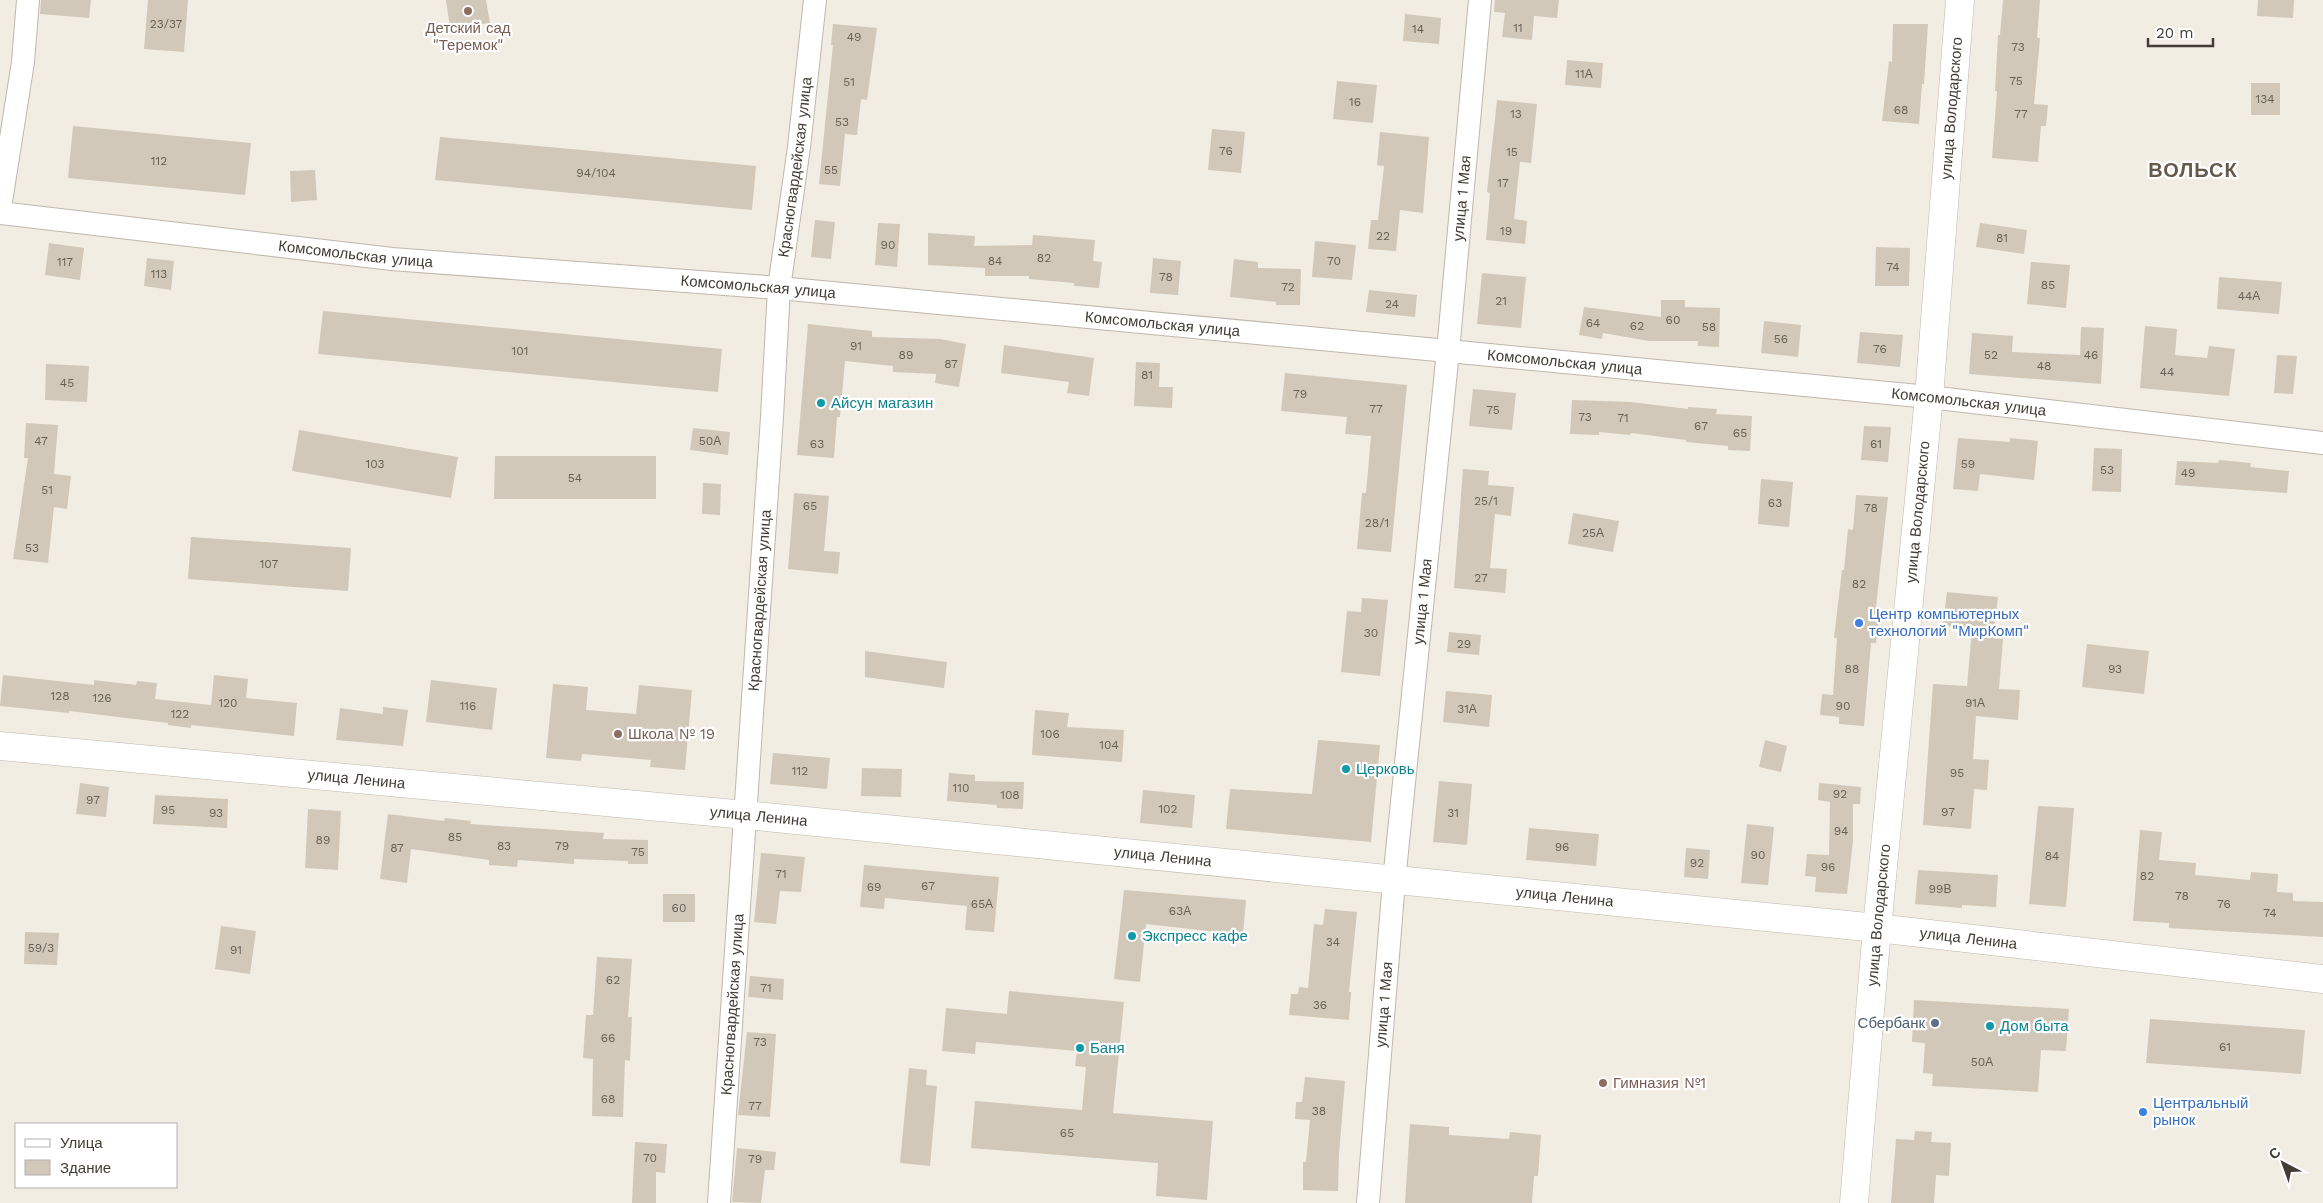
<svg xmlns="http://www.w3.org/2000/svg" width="2323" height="1203" font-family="'Work Sans',sans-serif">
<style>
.building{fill:#d2c8b9}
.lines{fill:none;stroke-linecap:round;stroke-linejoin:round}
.minor-casing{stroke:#bfb7aa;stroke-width:24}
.tertiary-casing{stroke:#bfb7aa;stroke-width:29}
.minor{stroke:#fff;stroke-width:22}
.tertiary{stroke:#fff;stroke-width:28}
.education-dot{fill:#8d6e63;stroke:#fff;stroke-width:2}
.culture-dot{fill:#0f9aa8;stroke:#fff;stroke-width:2}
.shop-dot{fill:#3f7fe0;stroke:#fff;stroke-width:2}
.service-dot{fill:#5c6f8a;stroke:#fff;stroke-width:2}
.labels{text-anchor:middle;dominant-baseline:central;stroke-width:4.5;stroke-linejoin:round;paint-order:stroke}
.number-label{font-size:12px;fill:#665f55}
.education-label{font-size:15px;fill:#785e54;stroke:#fff;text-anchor:start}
.street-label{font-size:15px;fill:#423c34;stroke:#fff}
.culture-label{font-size:15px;fill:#0d838f;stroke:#fff;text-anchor:start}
.shop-label{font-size:15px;fill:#366cbe;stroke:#fff;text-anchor:start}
.service-label{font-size:15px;fill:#4e5e75;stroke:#fff;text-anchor:end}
.district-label{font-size:20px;font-weight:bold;letter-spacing:1px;fill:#655a4c;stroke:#fff}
</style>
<rect width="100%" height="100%" fill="#f1ede3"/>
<g class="building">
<polygon points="41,0 91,0 89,18 40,14"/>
<polygon points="148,0 188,0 184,52 144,49"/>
<polygon points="446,0 486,0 490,23 450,28"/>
<polygon points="1495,0 1559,0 1557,18 1534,16 1532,40 1502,37 1505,13 1494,12"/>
<polygon points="2003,0 2040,0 2037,38 2040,38 2034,104 2048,105 2046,126 2041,126 2038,162 1992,158 1997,91 1995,91 1998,35 2000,35"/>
<polygon points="2258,0 2294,0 2293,18 2257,16"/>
<polygon points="1405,14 1441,18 1439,44 1403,41"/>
<polygon points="833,24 877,28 867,100 861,99 857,135 845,134 840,186 819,184 833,45 831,45"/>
<polygon points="1893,24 1928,24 1924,84 1922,84 1919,124 1882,121 1889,61 1892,62"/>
<polygon points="1567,60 1603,63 1601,88 1565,85"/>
<polygon points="1337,81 1377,85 1373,123 1333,119"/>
<rect x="2251" y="83" width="29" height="32"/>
<polygon points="1497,100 1537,104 1531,163 1520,162 1514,219 1527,221 1525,244 1486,240 1490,193 1487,192"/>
<polygon points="73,126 251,143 245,195 68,178"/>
<polygon points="1212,129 1245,132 1241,173 1208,170"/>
<polygon points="1380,132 1429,137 1423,213 1400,210 1396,251 1368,249 1371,220 1378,220 1384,166 1377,165"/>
<polygon points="440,137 756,166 752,210 435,180"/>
<polygon points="315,170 317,200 291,202 290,171"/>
<polygon points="815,220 835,222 831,259 811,257"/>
<polygon points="878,223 900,224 897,267 875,265"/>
<polygon points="1980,223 2027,230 2024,254 1976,247"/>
<polygon points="928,233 975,236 974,246 1032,245 1033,235 1095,240 1093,261 1102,262 1099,288 1074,286 1074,283 1029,279 1029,276 985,276 985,268 928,265"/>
<polygon points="1315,241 1356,245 1352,280 1312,277"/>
<polygon points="49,243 84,248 80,280 45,275"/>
<polygon points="1876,247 1910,248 1909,286 1875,286"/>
<polygon points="147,258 174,261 171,290 144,286"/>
<polygon points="1153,258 1181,261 1178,295 1150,293"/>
<polygon points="1234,259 1258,262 1258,268 1301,269 1300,305 1276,305 1276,302 1230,297"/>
<polygon points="2031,262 2070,265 2066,308 2027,304"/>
<polygon points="1482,273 1526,277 1521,328 1477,324"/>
<polygon points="2219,277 2282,282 2279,314 2217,309"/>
<polygon points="1369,290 1417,295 1415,317 1366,312"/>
<polygon points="1661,300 1685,300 1685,307 1720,308 1719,347 1698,346 1698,341 1649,341 1603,333 1602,339 1579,335 1584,307 1661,317"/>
<polygon points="323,311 722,349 718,392 318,354"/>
<polygon points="1764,321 1801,325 1798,357 1761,353"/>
<polygon points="808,324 872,331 872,337 940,339 966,344 959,387 935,383 936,374 893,372 893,366 845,361 840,417 837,417 834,458 797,455"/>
<polygon points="2145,326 2177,329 2175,355 2207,358 2209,346 2235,349 2229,396 2140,388"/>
<polygon points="2081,327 2104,328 2101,384 1969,374 1972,333 2013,336 2012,352 2080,355"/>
<polygon points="1860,332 1903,335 1900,367 1857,363"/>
<polygon points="1004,345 1094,358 1089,396 1067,393 1069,382 1001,373"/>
<polygon points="2277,355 2297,356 2293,394 2274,393"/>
<polygon points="1136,362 1160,363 1159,387 1173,387 1172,408 1134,406"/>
<polygon points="46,364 89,366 87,402 45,400"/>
<polygon points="1285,373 1407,385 1391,552 1357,549 1362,493 1366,493 1371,436 1345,434 1347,417 1281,411"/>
<polygon points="1473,389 1516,393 1512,430 1469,426"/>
<polygon points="1572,400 1631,402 1688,409 1688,407 1717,409 1716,414 1752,416 1750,451 1728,450 1728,446 1686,442 1686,440 1631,433 1630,435 1599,432 1599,435 1570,434"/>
<polygon points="26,423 58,425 54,474 71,476 67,509 54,507 48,563 13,559 28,458 24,458"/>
<polygon points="1864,426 1891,427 1888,462 1861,460"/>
<polygon points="693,428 730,432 728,455 690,450"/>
<polygon points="299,430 458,457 451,498 292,471"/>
<polygon points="1958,438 2010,442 2010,438 2038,441 2034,480 1980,474 1978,491 1953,489"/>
<polygon points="2094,448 2122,449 2121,492 2092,491"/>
<polygon points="495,456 656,456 656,499 494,499"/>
<polygon points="2219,460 2251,463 2250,467 2289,471 2287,493 2175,485 2177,461 2218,463"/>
<polygon points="1463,469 1489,471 1488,485 1514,487 1511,516 1495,514 1490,568 1507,569 1505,593 1454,588"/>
<polygon points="1761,479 1793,482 1789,527 1758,524"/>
<polygon points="703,483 721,484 720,515 702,514"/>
<polygon points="794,493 829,496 824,551 840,552 838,574 788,569"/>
<polygon points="1856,495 1888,497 1876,607 1880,607 1876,643 1871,643 1864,726 1839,724 1839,717 1820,715 1822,694 1833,695 1837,638 1834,638 1842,570 1844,570 1848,529 1853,530"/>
<polygon points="1573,513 1619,521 1613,552 1568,544"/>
<polygon points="191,537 351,548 348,591 188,579"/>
<polygon points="1947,592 1998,597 1993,638 2003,639 1999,689 2020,690 2018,720 1976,716 1973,759 1989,760 1987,790 1974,789 1971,829 1923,825 1933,684 1967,686 1972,629 1943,625"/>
<polygon points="1362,598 1388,600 1380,676 1341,672 1347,611 1361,612"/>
<polygon points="1449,632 1481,635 1479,655 1447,652"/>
<polygon points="2087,644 2149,651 2144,694 2082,687"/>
<polygon points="865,651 947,662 944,688 865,677"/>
<polygon points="3,675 94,685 94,680 136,685 137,681 157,683 155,699 211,705 214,675 248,679 246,698 297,703 294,736 191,725 191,728 168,725 168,723 69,711 69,713 0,706"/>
<polygon points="431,680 497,688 492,730 426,722"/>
<polygon points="553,684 588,687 586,710 636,714 639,685 692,690 685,770 650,767 651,760 582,754 581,761 546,758"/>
<polygon points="1446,691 1492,695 1489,727 1443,722"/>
<polygon points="383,707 408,710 403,746 336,740 340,708 383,714"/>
<polygon points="1035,710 1069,713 1067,727 1124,730 1122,762 1032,755"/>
<polygon points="1318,740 1380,745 1371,842 1226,829 1230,789 1312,794"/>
<polygon points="1765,740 1787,746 1781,772 1759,767"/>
<polygon points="773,753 830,758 827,789 770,784"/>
<polygon points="862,768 902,769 901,797 861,796"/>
<polygon points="949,773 975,775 975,781 1024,782 1023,809 997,808 997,805 947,801"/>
<polygon points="1439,781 1472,784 1467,845 1433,842"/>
<polygon points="80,783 109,787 106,817 76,814"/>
<polygon points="1819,783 1861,787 1860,804 1853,804 1853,841 1847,894 1815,892 1816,877 1805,876 1807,854 1829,855 1830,802 1818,800"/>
<polygon points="1143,790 1195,795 1192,828 1140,823"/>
<polygon points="155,795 228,799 227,828 153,824"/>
<polygon points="2038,806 2074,808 2066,907 2029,904"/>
<polygon points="308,809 341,811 338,870 305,868"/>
<polygon points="388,814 444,821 445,818 471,821 470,824 604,833 603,839 648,840 648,864 628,864 628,861 574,859 574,864 518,860 517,867 489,865 489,860 411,849 407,883 380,879"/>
<polygon points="1747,824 1774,827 1768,885 1741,883"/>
<polygon points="1529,828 1599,834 1596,866 1526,860"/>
<polygon points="2140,830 2162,832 2159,860 2196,863 2195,875 2250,880 2251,872 2278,874 2277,892 2293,893 2293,901 2323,902 2323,937 2169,928 2169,923 2133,921"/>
<polygon points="1686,848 1710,850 1708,879 1684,877"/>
<polygon points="761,853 805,857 801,892 780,891 776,924 754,922"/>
<polygon points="864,865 999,877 994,932 965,930 967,906 885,898 884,909 860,907"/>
<polygon points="1918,870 1998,875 1996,907 1962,905 1962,908 1915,904"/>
<polygon points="1124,890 1246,900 1243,935 1146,924 1140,982 1114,979"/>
<rect x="663" y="894" width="32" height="28"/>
<polygon points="1325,909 1357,912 1349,992 1351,992 1349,1020 1289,1015 1291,994 1298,994 1299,987 1308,988 1314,924 1323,925"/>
<polygon points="221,926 256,931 250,974 215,969"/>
<polygon points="25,932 59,933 57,965 24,964"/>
<polygon points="597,957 632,959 628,1017 632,1017 630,1061 625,1060 623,1117 592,1116 593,1059 583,1058 586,1015 593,1015"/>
<polygon points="750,976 784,979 783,1000 748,997"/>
<polygon points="1009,991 1124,1002 1113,1113 1213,1121 1207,1200 1156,1196 1158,1163 971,1148 975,1101 1082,1110 1086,1067 1075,1066 1077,1051 976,1042 975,1054 942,1051 946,1008 1007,1014"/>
<polygon points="1914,1000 2069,1009 2066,1051 2041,1050 2038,1092 1932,1086 1933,1074 1923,1073 1925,1043 1912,1042"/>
<polygon points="2150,1019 2305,1030 2301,1074 2146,1063"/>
<polygon points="747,1032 776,1034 770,1117 738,1115"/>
<polygon points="909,1068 927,1070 926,1085 937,1086 930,1166 900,1163"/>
<polygon points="1305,1077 1345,1081 1339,1154 1338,1191 1303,1190 1303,1162 1306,1162 1310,1120 1295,1119 1296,1102 1302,1102"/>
<polygon points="1410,1124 1449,1127 1449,1135 1509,1139 1510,1132 1541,1135 1538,1176 1534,1176 1532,1203 1405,1203"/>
<polygon points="1915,1131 1932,1132 1931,1142 1951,1143 1949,1176 1936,1175 1934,1203 1891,1203 1896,1139 1914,1140"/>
<polygon points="635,1142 667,1144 665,1173 656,1172 656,1203 632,1203"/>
<polygon points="737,1148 776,1152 774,1170 765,1170 761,1203 732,1202"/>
</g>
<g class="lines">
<defs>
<g id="minor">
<polyline points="0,208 23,62 28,0"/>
<path id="s1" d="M0,213L392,259L779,288L1448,351L1929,397L2323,443"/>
<path id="s2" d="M719,1203L772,417L779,288L799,147L815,0"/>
<path id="s3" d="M1368,1203L1394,881L1448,351L1480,0"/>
</g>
<g id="tertiary">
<path id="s4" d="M0,746L746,815L1877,928L2323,979"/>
<path id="s5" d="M1854,1203L1877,928L1929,397L1960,0"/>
</g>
</defs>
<use href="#minor" class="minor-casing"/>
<use href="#tertiary" class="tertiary-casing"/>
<use href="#minor" class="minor"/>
<use href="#tertiary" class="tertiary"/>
</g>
<g class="education-dot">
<circle cx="468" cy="11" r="5"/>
<circle cx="618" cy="734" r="5"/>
<circle cx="1603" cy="1083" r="5"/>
</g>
<g class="culture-dot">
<circle cx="821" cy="403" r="5"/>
<circle cx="1346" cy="769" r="5"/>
<circle cx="1132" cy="936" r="5"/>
<circle cx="1990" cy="1026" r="5"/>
<circle cx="1080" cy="1048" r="5"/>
</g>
<g class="shop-dot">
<circle cx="1859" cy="623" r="5"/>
<circle cx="2143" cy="1112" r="5"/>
</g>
<circle class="service-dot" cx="1935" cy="1023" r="5"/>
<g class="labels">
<g class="number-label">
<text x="166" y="24">23/37</text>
<text x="1518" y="28">11</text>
<text x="1418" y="29">14</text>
<text x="854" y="37">49</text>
<text x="2018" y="47">73</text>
<text x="1584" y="74">11А</text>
<text x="2016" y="81">75</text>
<text x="849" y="82">51</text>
<text x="2265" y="99">134</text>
<text x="1355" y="102">16</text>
<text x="1901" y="110">68</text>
<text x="1516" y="114">13</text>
<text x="2021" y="114">77</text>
<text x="842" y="122">53</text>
<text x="1226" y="151">76</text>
<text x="1512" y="152">15</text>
<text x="159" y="161">112</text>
<text x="831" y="170">55</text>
<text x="596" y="173">94/104</text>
<text x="1503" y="183">17</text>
<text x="1506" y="231">19</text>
<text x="1383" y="236">22</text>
<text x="2002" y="238">81</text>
<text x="888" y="245">90</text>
<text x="1044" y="258">82</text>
<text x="995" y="261">84</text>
<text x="1334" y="261">70</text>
<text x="65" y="262">117</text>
<text x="1893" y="267">74</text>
<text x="159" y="274">113</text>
<text x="1166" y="277">78</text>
<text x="2048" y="285">85</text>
<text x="1288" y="287">72</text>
<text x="2249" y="296">44А</text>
<text x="1501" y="301">21</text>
<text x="1392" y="304">24</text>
<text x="1673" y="320">60</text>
<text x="1593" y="323">64</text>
<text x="1637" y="326">62</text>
<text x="1709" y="327">58</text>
<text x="1781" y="339">56</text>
<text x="856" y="346">91</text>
<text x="1880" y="349">76</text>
<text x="520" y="351">101</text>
<text x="906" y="355">89</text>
<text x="1991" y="355">52</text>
<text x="2091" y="355">46</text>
<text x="951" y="364">87</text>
<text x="2044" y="366">48</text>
<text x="2167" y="372">44</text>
<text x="1147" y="375">81</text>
<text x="67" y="383">45</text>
<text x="1300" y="394">79</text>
<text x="1376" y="409">77</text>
<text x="1493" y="410">75</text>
<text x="1585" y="417">73</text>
<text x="1623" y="418">71</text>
<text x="1701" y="426">67</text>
<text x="1740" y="433">65</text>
<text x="41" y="441">47</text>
<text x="710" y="441">50А</text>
<text x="817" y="444">63</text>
<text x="1876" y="444">61</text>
<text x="375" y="464">103</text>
<text x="1968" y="464">59</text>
<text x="2107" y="470">53</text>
<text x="2188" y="473">49</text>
<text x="575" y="478">54</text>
<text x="47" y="490">51</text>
<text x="1486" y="501">25/1</text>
<text x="1775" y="503">63</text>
<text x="810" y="506">65</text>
<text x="1871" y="508">78</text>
<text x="1377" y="523">28/1</text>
<text x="1593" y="533">25А</text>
<text x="32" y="548">53</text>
<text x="269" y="564">107</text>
<text x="1481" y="578">27</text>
<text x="1859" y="584">82</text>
<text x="1371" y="633">30</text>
<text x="1464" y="644">29</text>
<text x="1852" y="669">88</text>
<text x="2115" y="669">93</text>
<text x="60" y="696">128</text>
<text x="102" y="698">126</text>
<text x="228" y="703">120</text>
<text x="1975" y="703">91А</text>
<text x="468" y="706">116</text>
<text x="1843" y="706">90</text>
<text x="1467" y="709">31А</text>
<text x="180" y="714">122</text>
<text x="1050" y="734">106</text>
<text x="1109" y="745">104</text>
<text x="800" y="771">112</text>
<text x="1957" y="773">95</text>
<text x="961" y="788">110</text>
<text x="1840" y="794">92</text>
<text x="1010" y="795">108</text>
<text x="93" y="800">97</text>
<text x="1168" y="809">102</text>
<text x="168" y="810">95</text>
<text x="1948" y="812">97</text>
<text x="216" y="813">93</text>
<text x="1453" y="813">31</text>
<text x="1841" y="831">94</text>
<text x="455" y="837">85</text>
<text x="323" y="840">89</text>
<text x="504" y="846">83</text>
<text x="562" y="846">79</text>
<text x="1562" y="847">96</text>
<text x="397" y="848">87</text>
<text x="638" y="852">75</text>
<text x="1758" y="855">90</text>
<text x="2052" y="856">84</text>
<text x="1697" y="863">92</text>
<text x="1828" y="867">96</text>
<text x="781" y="874">71</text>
<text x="2147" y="876">82</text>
<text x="928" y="886">67</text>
<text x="874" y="887">69</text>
<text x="1940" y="889">99В</text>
<text x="2182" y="896">78</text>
<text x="982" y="904">65А</text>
<text x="2224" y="904">76</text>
<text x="679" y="908">60</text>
<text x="1180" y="911">63А</text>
<text x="2270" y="913">74</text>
<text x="1333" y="942">34</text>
<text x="41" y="948">59/3</text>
<text x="236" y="950">91</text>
<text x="613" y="980">62</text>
<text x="766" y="988">71</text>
<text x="1320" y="1005">36</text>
<text x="608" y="1038">66</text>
<text x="760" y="1042">73</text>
<text x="2225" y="1047">61</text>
<text x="1982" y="1062">50А</text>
<text x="608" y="1099">68</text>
<text x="755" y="1106">77</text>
<text x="1319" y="1111">38</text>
<text x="1067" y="1133">65</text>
<text x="650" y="1158">70</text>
<text x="755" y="1159">79</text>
</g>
<g class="education-label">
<text x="468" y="28" text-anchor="middle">Детский сад<tspan x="468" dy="17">"Теремок"</tspan></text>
<text x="628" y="734">Школа № 19</text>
<text x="1613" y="1083">Гимназия №1</text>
</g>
<g class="street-label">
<text stroke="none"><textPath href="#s5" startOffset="1099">улица Володарского</textPath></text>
<text stroke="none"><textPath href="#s2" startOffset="1039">Красногвардейская улица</textPath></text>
<text stroke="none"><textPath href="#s3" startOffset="1009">улица 1 Мая</textPath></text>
<text stroke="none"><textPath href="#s1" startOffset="358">Комсомольская улица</textPath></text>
<text stroke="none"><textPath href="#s1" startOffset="762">Комсомольская улица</textPath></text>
<text stroke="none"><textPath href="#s1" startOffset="1168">Комсомольская улица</textPath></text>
<text stroke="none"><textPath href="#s1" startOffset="1572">Комсомольская улица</textPath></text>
<text stroke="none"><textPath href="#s1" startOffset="1978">Комсомольская улица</textPath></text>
<text stroke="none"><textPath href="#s5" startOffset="694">улица Володарского</textPath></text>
<text stroke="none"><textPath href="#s2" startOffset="604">Красногвардейская улица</textPath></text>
<text stroke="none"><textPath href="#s3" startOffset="604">улица 1 Мая</textPath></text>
<text stroke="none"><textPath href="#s4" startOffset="358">улица Ленина</textPath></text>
<text stroke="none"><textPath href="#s4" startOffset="762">улица Ленина</textPath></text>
<text stroke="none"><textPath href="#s4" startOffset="1168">улица Ленина</textPath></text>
<text stroke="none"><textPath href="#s4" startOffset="1572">улица Ленина</textPath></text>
<text stroke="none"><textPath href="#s5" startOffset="289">улица Володарского</textPath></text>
<text stroke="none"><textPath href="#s4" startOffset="1978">улица Ленина</textPath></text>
<text stroke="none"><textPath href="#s3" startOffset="199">улица 1 Мая</textPath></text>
<text stroke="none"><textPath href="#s2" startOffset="199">Красногвардейская улица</textPath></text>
</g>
<g class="culture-label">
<text x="831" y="403">Айсун магазин</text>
<text x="1356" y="769">Церковь</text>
<text x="1142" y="936">Экспресс кафе</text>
<text x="2000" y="1026">Дом быта</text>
<text x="1090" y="1048">Баня</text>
</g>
<g class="shop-label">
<text x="1869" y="614">Центр компьютерных<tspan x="1869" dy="17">технологий "МирКомп"</tspan></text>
<text x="2153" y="1103">Центральный<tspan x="2153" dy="17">рынок</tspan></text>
</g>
<g class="service-label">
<text x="1925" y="1023">Сбербанк</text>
</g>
<g class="district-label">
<text x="2193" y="170">ВОЛЬСК</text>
</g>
</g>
<rect x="15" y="1123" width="162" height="65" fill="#ffffff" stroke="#b3b1ae"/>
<rect x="25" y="1139" width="25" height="8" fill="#ffffff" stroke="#b3b1ae"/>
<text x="60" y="1148" font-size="15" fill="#423c34">Улица</text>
<rect x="25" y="1160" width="25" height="15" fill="#d2c8b9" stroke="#b3b1ae"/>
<text x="60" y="1173" font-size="15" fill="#423c34">Здание</text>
<g transform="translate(2283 1163) rotate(319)" stroke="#ffffff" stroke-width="4" paint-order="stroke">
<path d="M0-4L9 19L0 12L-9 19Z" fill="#423c34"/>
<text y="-8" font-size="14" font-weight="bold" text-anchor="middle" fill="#423c34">С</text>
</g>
<path d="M2148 38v8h65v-8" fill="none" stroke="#423c34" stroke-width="2.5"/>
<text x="2156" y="38" font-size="15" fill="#423c34" stroke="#ffffff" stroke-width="4" paint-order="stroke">20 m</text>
</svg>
